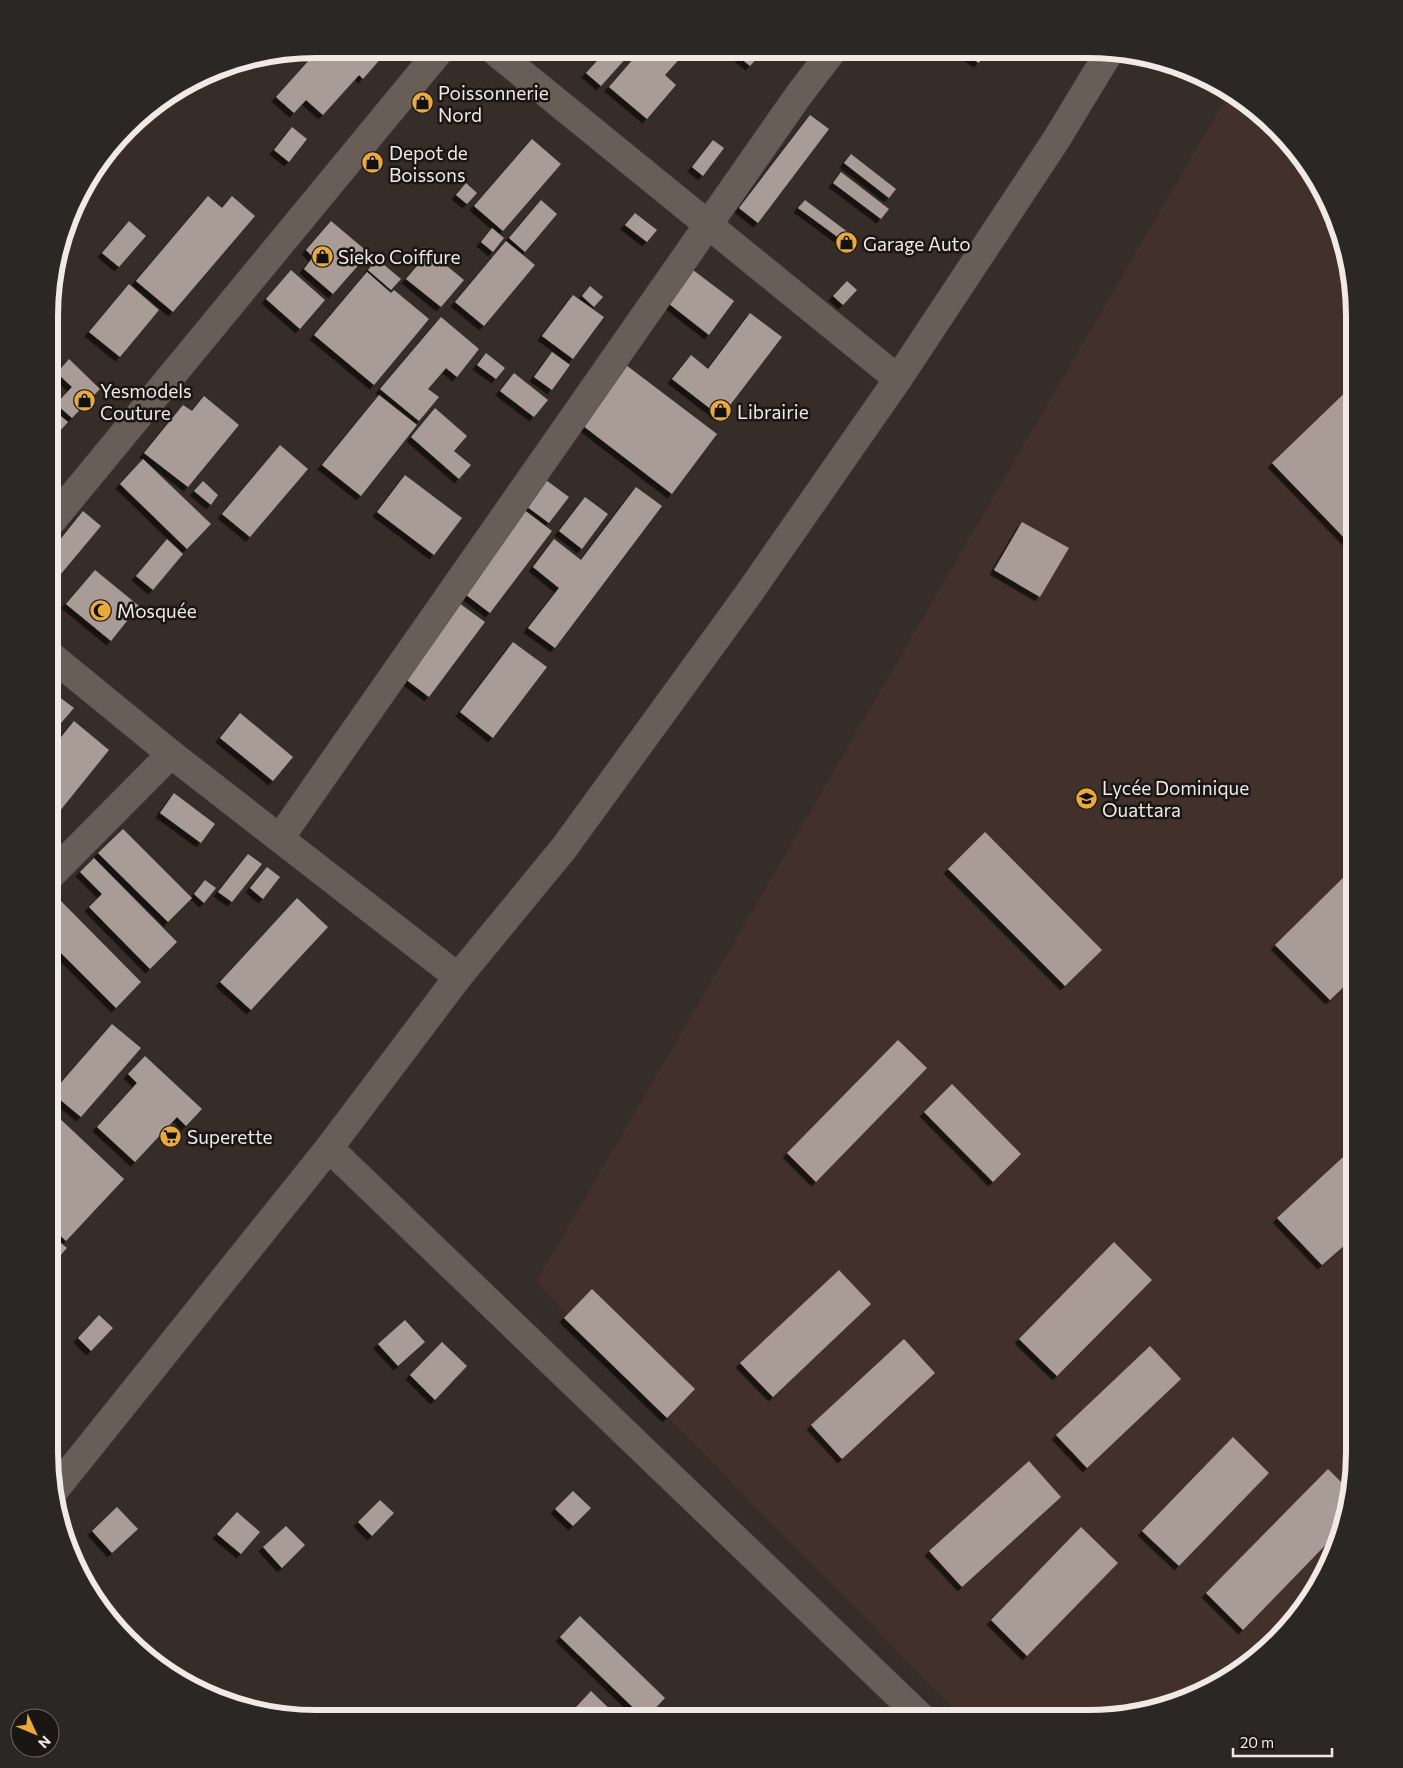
<svg xmlns="http://www.w3.org/2000/svg" width="1403" height="1768" font-family="Commissioner,sans-serif">
<style>
.built{fill:#42312a}
.building{fill:#a99c97;filter:url(#shadow)}
.lines{fill:none;stroke-linecap:round;stroke-linejoin:round}
.minor-casing{stroke:#554b48;stroke-width:29}
.tertiary-casing{stroke:#554b48;stroke-width:29}
.minor{stroke:#695d58;stroke-width:28}
.tertiary{stroke:#695d58;stroke-width:28}
.labels{text-anchor:middle;dominant-baseline:central;stroke-width:5;stroke-linejoin:round;paint-order:stroke}
.poi-label{font-size:19px;fill:#f0e9e6;stroke:#1a1614;text-anchor:start}
.rim{fill:none;stroke:#f0e9e6;stroke-width:6}
</style>
<defs>
<filter id="shadow"><feDropShadow dx="-4.5" dy="4.5" stdDeviation="0" flood-color="#0009"/></filter>
</defs>
<rect width="100%" height="100%" fill="#362c28"/>
<polygon class="built" points="1230,91 1236,94 1288,139 1319,182 1345,246 1354,315 1354,1470 1340,1538 1310,1601 1264,1653 1221,1684 1157,1710 1105,1719 963,1719 536,1282"/>
<g class="building">
<polygon points="319,49 389,49 363,79 359,75 323,115 306,100 294,113 276,97"/>
<polygon points="607,50 618,50 627,57 601,86 586,73"/>
<polygon points="641,50 677,50 683,55 665,75 676,85 647,119 609,87"/>
<polygon points="731,50 764,50 750,66"/>
<polygon points="959,51 986,51 979,63"/>
<polygon points="810,115 829,129 758,223 739,208"/>
<polygon points="292,127 307,139 289,162 274,150"/>
<polygon points="532,139 561,164 503,231 474,206"/>
<polygon points="713,140 724,148 703,176 692,167"/>
<polygon points="851,154 896,189 889,198 844,163"/>
<polygon points="841,172 889,209 881,219 833,183"/>
<polygon points="466,183 477,193 467,204 456,195"/>
<polygon points="208,196 222,208 232,196 255,216 173,312 136,281"/>
<polygon points="541,200 557,214 525,252 509,238"/>
<polygon points="805,200 849,233 843,241 798,208"/>
<polygon points="635,213 657,230 647,242 625,225"/>
<polygon points="129,221 146,236 119,267 102,253"/>
<polygon points="331,221 369,253 333,294 304,269 313,257 306,250"/>
<polygon points="492,228 504,238 493,252 481,242"/>
<polygon points="506,241 535,265 484,326 455,302"/>
<polygon points="424,247 464,280 441,307 406,279 423,259 417,254"/>
<polygon points="377,259 401,279 391,290 368,270"/>
<polygon points="291,270 325,300 300,329 266,299"/>
<polygon points="693,270 734,301 709,335 668,303"/>
<polygon points="367,272 391,293 394,290 429,319 374,385 314,335"/>
<polygon points="847,281 857,290 843,305 833,296"/>
<polygon points="129,284 159,310 120,357 89,332"/>
<polygon points="590,286 603,297 594,307 582,296"/>
<polygon points="573,295 604,317 573,359 542,336"/>
<polygon points="750,313 782,337 721,417 672,379 691,355 708,369"/>
<polygon points="441,317 479,349 457,377 446,368 428,389 439,397 419,421 380,389"/>
<polygon points="552,352 570,365 552,390 534,377"/>
<polygon points="486,353 505,368 496,379 477,365"/>
<polygon points="69,359 100,389 72,418 56,404 72,387 57,373"/>
<polygon points="626,365 717,434 672,494 582,425"/>
<polygon points="514,373 548,400 534,417 500,391"/>
<polygon points="1354,384 1354,548 1272,463"/>
<polygon points="379,395 417,425 361,496 322,465"/>
<polygon points="204,396 239,425 188,487 144,453 183,405 192,411"/>
<polygon points="51,408 68,422 58,433 51,427"/>
<polygon points="435,408 467,436 454,451 471,465 459,479 411,437"/>
<polygon points="280,445 308,469 250,537 222,514"/>
<polygon points="143,459 211,524 187,549 120,484"/>
<polygon points="405,475 462,518 434,555 377,512"/>
<polygon points="546,480 569,497 549,523 526,506"/>
<polygon points="203,481 218,495 211,505 194,491"/>
<polygon points="636,487 662,506 555,648 528,628 559,588 533,567 554,539 581,560"/>
<polygon points="585,497 608,514 582,549 559,531"/>
<polygon points="523,509 552,531 490,613 461,591"/>
<polygon points="83,511 101,526 50,587 51,551"/>
<polygon points="1022,522 1069,548 1040,597 994,570"/>
<polygon points="167,539 183,554 153,590 136,576"/>
<polygon points="95,570 139,606 111,641 66,604"/>
<polygon points="459,603 485,622 429,697 404,678"/>
<polygon points="513,642 547,667 493,738 460,712"/>
<polygon points="50,690 74,708 61,723 50,715"/>
<polygon points="240,713 293,757 273,781 220,738"/>
<polygon points="74,721 109,750 55,817 50,813 50,751"/>
<polygon points="174,793 215,824 201,843 160,813"/>
<polygon points="123,829 192,898 168,922 98,853"/>
<polygon points="985,832 1102,950 1065,986 948,869"/>
<polygon points="248,854 262,864 232,902 218,892"/>
<polygon points="94,858 177,942 150,969 89,907 102,894 80,872"/>
<polygon points="267,867 280,877 263,899 250,888"/>
<polygon points="1354,867 1354,977 1330,1000 1275,945"/>
<polygon points="205,880 216,888 204,903 194,894"/>
<polygon points="58,898 141,982 116,1008 50,942 50,906"/>
<polygon points="297,898 328,927 251,1010 220,982"/>
<polygon points="112,1024 141,1048 81,1117 52,1093"/>
<polygon points="898,1040 927,1068 816,1182 787,1153"/>
<polygon points="145,1056 202,1109 186,1126 177,1117 135,1162 97,1127 137,1083 128,1074"/>
<polygon points="952,1084 1021,1154 993,1182 924,1112"/>
<polygon points="49,1094 60,1104 50,1114 49,1113"/>
<polygon points="55,1114 124,1179 66,1241 49,1225 49,1120"/>
<polygon points="1354,1147 1354,1237 1322,1265 1277,1218"/>
<polygon points="49,1233 67,1248 49,1268"/>
<polygon points="1114,1242 1152,1280 1057,1376 1019,1339"/>
<polygon points="839,1270 871,1304 773,1397 740,1363"/>
<polygon points="592,1289 695,1389 667,1418 564,1318"/>
<polygon points="99,1315 113,1328 91,1351 78,1338"/>
<polygon points="405,1320 425,1342 398,1366 378,1344"/>
<polygon points="904,1339 935,1373 842,1459 811,1425"/>
<polygon points="442,1342 467,1366 435,1400 410,1375"/>
<polygon points="1150,1346 1181,1379 1087,1468 1056,1435"/>
<polygon points="1233,1437 1269,1473 1179,1566 1142,1531"/>
<polygon points="1029,1461 1061,1497 962,1587 929,1551"/>
<polygon points="1328,1469 1350,1491 1342,1528 1243,1630 1206,1593"/>
<polygon points="573,1491 591,1508 573,1526 555,1509"/>
<polygon points="380,1500 394,1513 372,1536 358,1522"/>
<polygon points="117,1507 138,1529 112,1553 92,1531"/>
<polygon points="237,1512 260,1532 241,1554 217,1534"/>
<polygon points="286,1526 305,1545 282,1568 263,1547"/>
<polygon points="1081,1527 1118,1563 1027,1656 991,1620"/>
<polygon points="580,1616 665,1698 645,1719 560,1637"/>
<polygon points="591,1691 620,1719 565,1719"/>
</g>
<g class="lines">
<defs>
<g id="minor">
<polyline points="492,49 898,379"/>
<polyline points="51,522 441,49"/>
<polyline points="50,655 171,754 458,977"/>
<polyline points="280,838 798,96 833,50"/>
<polyline points="50,876 171,754"/>
<polyline points="329,1148 923,1719"/>
</g>
<polyline id="tertiary" points="54,1491 329,1148 458,977 564,848 747,596 898,379 1056,140 1110,51"/>
</defs>
<use href="#minor" class="minor-casing"/>
<use href="#tertiary" class="tertiary-casing"/>
<use href="#minor" class="minor"/>
<use href="#tertiary" class="tertiary"/>
</g>
<defs>
<symbol id="shop-disc" viewBox="-11 -11 22 22"><circle r="9.5" fill="#eca93b" stroke="#1a1614"/><path d="M-5-2.5h2.3a2.7 3.5 0 0 1 5.4 0H5L5.5 6h-11ZM-1.5-2.5h3a1.5 2.3 0 0 0-3 0Z" fill="#111"/></symbol>
<symbol id="mosque-disc" viewBox="-11 -11 22 22"><circle r="9.5" fill="#eca93b" stroke="#1a1614"/><path d="M3.5-4.9A6 6 0 1 0 3.5 4.9A5 5 0 1 1 3.5-4.9Z" fill="#111"/></symbol>
<symbol id="school-disc" viewBox="-11 -11 22 22"><circle r="9.5" fill="#eca93b" stroke="#1a1614"/><path d="M0-5L7-2L0 1L-7-2ZM-4 1L0 2.5L4 1V4Q0 6-4 4Z" fill="#111"/></symbol>
<symbol id="supermarket-disc" viewBox="-11 -11 22 22"><circle r="9.5" fill="#eca93b" stroke="#1a1614"/><path d="M-6-5.5h2.5l.6 2H6L4.5 2H-2.5L-4.4-4H-6ZM-1.5 3.2a1.3 1.3 0 1 0 .1 0ZM3 3.2a1.3 1.3 0 1 0 .1 0Z" fill="#111"/></symbol>
</defs>
<g fill-rule="evenodd">
<use href="#shop-disc" x="410" y="90" width="25" height="25"/>
<use href="#shop-disc" x="360" y="150" width="25" height="25"/>
<use href="#shop-disc" x="834" y="230" width="25" height="25"/>
<use href="#shop-disc" x="310" y="244" width="25" height="25"/>
<use href="#shop-disc" x="72" y="388" width="25" height="25"/>
<use href="#shop-disc" x="708" y="398" width="25" height="25"/>
<use href="#mosque-disc" x="88" y="598" width="25" height="25"/>
<use href="#school-disc" x="1074" y="786" width="25" height="25"/>
<use href="#supermarket-disc" x="158" y="1124" width="25" height="25"/>
</g>
<g class="labels">
<g class="poi-label">
<text x="438" y="92">Poissonnerie<tspan x="438" dy="22">Nord</tspan></text>
<text x="389" y="152">Depot de<tspan x="389" dy="22">Boissons</tspan></text>
<text x="863" y="243">Garage Auto</text>
<text x="338" y="256">Sieko Coiffure</text>
<text x="100" y="390">Yesmodels<tspan x="100" dy="22">Couture</tspan></text>
<text x="737" y="411">Librairie</text>
<text x="117" y="610">Mosquée</text>
<text x="1102" y="787">Lycée Dominique<tspan x="1102" dy="22">Ouattara</tspan></text>
<text x="187" y="1136">Superette</text>
</g>
</g>
<path d="M0 0H1403V1768H0ZM316 58H1088A258 258 0 0 1 1346 316V1452A258 258 0 0 1 1088 1710H316A258 258 0 0 1 58 1452V316A258 258 0 0 1 316 58Z" fill="#2b2725" fill-rule="evenodd"/>
<path class="rim" d="M316 58H1088A258 258 0 0 1 1346 316V1452A258 258 0 0 1 1088 1710H316A258 258 0 0 1 58 1452V316A258 258 0 0 1 316 58Z"/>
<g transform="translate(35 1733) rotate(134)"><circle r="24" fill="#1a1614" stroke="#706a68"/>
<path d="M0-4L9 19L0 12L-9 19Z" fill="#eca93b"/>
<text y="-8" font-size="14" font-weight="bold" text-anchor="middle" fill="#f0e9e6">N</text>
</g>
<path d="M1233 1748v8h99v-8" fill="none" stroke="#f0e9e6" stroke-width="2.5"/>
<text x="1240" y="1748" font-size="15" fill="#f0e9e6" stroke="#1a1614" stroke-width="4" paint-order="stroke">20 m</text>
</svg>
